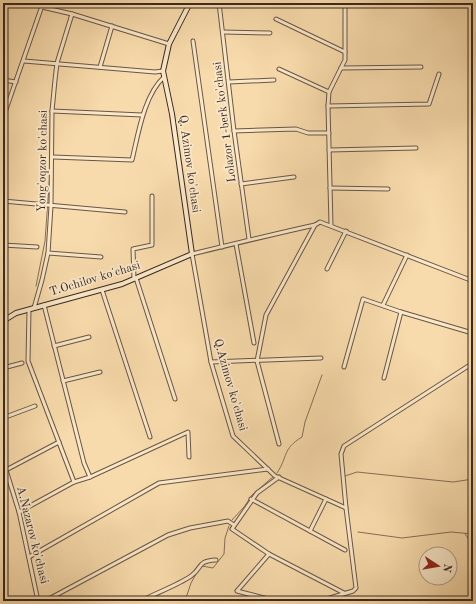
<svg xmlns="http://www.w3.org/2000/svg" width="476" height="604" font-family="'Old Standard TT',serif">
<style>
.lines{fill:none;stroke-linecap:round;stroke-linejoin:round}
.stream{stroke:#856f59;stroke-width:1}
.minor-casing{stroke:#695645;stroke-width:5}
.secondary-casing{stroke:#392923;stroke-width:6}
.minor{stroke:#fae8c9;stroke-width:3}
.secondary{stroke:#fae8c9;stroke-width:4}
.labels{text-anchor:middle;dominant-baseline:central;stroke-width:3.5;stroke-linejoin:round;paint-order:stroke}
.street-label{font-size:12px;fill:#392923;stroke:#fae8c9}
</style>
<rect width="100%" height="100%" fill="#f8dbac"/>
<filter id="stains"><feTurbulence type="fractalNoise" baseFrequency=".005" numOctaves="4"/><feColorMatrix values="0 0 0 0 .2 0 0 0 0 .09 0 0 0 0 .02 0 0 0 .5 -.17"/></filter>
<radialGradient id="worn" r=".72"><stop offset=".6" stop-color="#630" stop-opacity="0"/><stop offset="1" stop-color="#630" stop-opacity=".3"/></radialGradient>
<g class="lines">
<g class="stream">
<polyline points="36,286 45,241 50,172"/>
<path d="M277,473C288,457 282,449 302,437L305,422L322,375"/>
<polyline points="345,476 357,472 453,482 473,479"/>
<polyline points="232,520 244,507 252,495 274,476"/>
<polyline points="358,532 402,538 451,532 473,534"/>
<polyline points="465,534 473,545"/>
<polyline points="200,568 202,566 213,568 224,554 225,538 229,526"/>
<polyline points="185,601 191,583 196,574"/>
</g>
<defs>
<g id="minor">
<polyline points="183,3 189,5"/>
<polyline points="219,3 234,131 249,239"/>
<polyline points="42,7 72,14 169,44"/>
<polyline points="276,19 345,52"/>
<polyline points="223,32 270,33"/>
<polyline points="193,41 222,247"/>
<polyline points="24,61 155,72 163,71"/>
<polyline points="100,67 112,26"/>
<polyline points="341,68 421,67"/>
<polyline points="279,69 329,92"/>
<polyline points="3,80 16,82"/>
<polyline points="229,82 274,80"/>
<polyline points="328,106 429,104 439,74"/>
<polyline points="52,111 142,115"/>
<polyline points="3,118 43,3"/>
<polyline points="234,131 296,129 308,133 329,133"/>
<polyline points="329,150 416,148"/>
<path d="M53,157L132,160C138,135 144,95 164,77"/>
<polyline points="241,184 294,177"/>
<polyline points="330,188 388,189"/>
<polyline points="3,201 125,212"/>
<polyline points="331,225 328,106 329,92 345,60 345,3"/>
<polyline points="236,244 254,343"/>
<polyline points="3,245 37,247"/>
<polyline points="48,253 101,257"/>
<polyline points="327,269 346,231"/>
<polyline points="136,278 175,399"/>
<polyline points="134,279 133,249 152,245 152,196"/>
<polyline points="102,290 150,437"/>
<polyline points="383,305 407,255"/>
<polyline points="34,308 42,280 48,253 51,206 52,111 55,80 57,63 72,14"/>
<polyline points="29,310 28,361 74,482"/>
<polyline points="54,346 89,337"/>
<polyline points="211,362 321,358"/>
<polyline points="344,367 363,299 401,312 469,332"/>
<polyline points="3,368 22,363"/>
<polyline points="384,378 401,312"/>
<polyline points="63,381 100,372"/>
<polyline points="3,418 35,406"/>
<polyline points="279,444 257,361 266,315 315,225"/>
<polyline points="3,450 6,470 19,512 38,601"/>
<polyline points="6,470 59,442"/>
<polyline points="90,477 188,432 189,457"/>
<polyline points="279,477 257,493 232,529 269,554 344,593"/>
<polyline points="251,499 345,550"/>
<path d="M346,508L275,476L233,436L211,362L192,254C233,244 274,234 315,225L320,222L473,281"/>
<polyline points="19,512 74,482 90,477 84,463 44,305"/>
<polyline points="310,531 326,499"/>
<polyline points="269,554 237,591 276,601"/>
<polyline points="29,557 159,483 268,469"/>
<polyline points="45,601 168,535 190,528 228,521 234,525"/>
<path d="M141,601C156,593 178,585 191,576C203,568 196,561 216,560"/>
<polyline points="320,601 353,591 356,588 346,508 341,454 344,446 473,363"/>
</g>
<polyline id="secondary" points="3,321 16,313 122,284 192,254 172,114 163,71 169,44 190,3"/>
</defs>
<use href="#minor" class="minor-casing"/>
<use href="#secondary" class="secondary-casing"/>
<use href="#minor" class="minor"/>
<use href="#secondary" class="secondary"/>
</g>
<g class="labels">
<g class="street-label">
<text transform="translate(225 122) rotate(-97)">Lolazor 1-berk ko'chasi</text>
<text transform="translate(43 161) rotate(-89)">Yong'oqzor ko'chasi</text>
<text transform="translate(189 164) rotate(82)">Q. Azimov ko'chasi</text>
<text transform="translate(95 279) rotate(-17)">T.Ochilov ko'chasi</text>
<text transform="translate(230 385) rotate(74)">Q.Azimov ko'chasi</text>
<text transform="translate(32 535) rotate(76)">A.Nazarov ko'chasi</text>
</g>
</g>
<rect width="476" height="604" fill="none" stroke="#f8dbac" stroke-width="16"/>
<rect x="4" y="4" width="468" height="596" fill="none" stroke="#392923" stroke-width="2"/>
<rect x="8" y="8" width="460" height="588" fill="none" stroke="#392923"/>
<g transform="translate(438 566) rotate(102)"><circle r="19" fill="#fae8c9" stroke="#ad9c87"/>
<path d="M0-3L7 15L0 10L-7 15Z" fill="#8f2418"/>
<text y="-6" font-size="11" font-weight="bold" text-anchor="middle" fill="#392923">N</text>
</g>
<rect width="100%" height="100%" filter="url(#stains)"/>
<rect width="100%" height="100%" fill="url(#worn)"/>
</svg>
